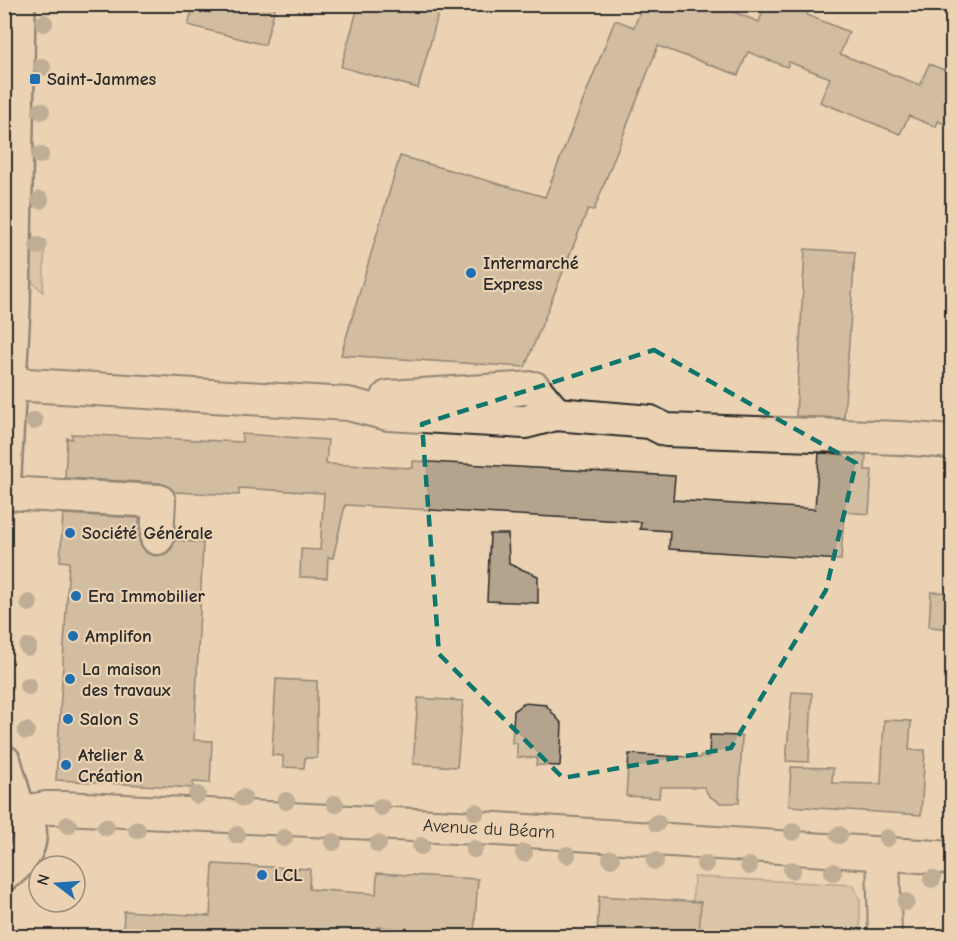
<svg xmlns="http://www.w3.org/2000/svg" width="957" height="941" font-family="'Comic Neue',sans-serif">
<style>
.green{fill:#cbb79c;stroke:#7b7164;stroke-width:1.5}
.building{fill:#b5a48d;stroke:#2b2b2b;stroke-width:1.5}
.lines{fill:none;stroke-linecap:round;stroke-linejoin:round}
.minor-casing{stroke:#2b2b2b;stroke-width:36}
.major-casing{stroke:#2b2b2b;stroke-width:38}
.minor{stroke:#ead2b2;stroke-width:32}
.major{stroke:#ead2b2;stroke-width:33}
.tree{fill:#8e8271}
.marked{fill:none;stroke:#0f766e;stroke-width:4.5;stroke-dasharray:12 8;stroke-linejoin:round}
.poi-dot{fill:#1f6fb2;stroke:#ead2b2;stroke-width:2}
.labels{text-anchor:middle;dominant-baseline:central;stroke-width:4.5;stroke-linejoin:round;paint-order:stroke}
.poi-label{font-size:18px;font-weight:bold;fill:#2b2b2b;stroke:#ead2b2;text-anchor:start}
.street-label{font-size:18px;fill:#2b2b2b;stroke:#ead2b2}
</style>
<rect width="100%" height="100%" fill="#ead2b2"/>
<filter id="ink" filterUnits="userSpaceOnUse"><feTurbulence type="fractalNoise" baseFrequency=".0167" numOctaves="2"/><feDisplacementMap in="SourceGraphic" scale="12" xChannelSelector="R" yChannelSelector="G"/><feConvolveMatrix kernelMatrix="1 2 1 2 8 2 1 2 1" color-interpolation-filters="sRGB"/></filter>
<g filter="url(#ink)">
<g class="green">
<polygon points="23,239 45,240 43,292 27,277"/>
<polygon points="694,877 853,885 860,900 860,936 691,936"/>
</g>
<g class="building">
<polygon points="194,4 276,4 265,45 188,25"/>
<polygon points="359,4 416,4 439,11 418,88 341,67"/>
<polygon points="643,4 713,4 759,22 766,4 794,4 809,10 807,15 849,32 840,54 920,85 929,64 952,73 952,127 938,121 936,127 909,116 900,134 820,102 830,78 789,62 787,67 748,52 738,75 658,46 594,210 588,209 525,367 341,355 400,156 545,197 615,20 634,27"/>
<polygon points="805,249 855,252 844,418 796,416"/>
<polygon points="72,434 242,442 242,434 328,440 326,464 413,468 413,461 675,476 673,500 815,509 819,453 866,455 865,470 872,470 869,514 844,512 841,560 669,549 670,531 640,529 641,522 345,505 333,558 328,557 327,578 300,577 301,549 320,550 324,493 239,488 239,495 175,492 168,486 160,483 65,478 67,438 72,439"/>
<polygon points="63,514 139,518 138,537 141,546 147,553 155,556 166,554 172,548 175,540 203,543 194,740 212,741 210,783 193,782 193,788 56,780 69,562 60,561"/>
<polygon points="490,534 508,534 509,564 538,576 538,603 487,601"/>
<polygon points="931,592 952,593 952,629 929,627"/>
<polygon points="276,679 317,681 317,758 305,758 304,768 283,767 283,756 272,755"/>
<polygon points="792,692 812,693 809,762 786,761"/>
<polygon points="418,698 463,701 457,767 413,764"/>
<polygon points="523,703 546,705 562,724 560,766 536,765 537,758 517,757 517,743 512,743 514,711"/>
<polygon points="884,720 911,721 909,750 925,750 921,815 789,806 791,767 833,768 832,783 881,784"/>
<polygon points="710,735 742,736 739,803 720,803 709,796 704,787 660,787 659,798 626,796 629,754 700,758 700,756 709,757"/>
<polygon points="213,864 310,869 309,889 376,894 377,873 478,879 474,933 377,927 377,932 367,932 366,936 128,936 128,933 123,933 124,911 210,916"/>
<polygon points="599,896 701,902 699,936 597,936"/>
</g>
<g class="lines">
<defs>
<g id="minor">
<polyline points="10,384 348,404 388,414 525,422 556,414 650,422 666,430 900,438 952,442"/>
<polyline points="388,397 534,388 556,414"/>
<polyline points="4,493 159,501 157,538"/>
<polyline points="25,812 46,808 63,808 497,829 952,858"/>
<polyline points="883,854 885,936"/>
</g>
<g id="major">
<polyline points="4,474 13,308 18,4"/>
<polyline points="4,762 15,800"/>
<path d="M4,793C38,814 38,852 4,874"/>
</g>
</defs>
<use href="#minor" class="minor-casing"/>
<use href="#major" class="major-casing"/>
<use href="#minor" class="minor"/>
<use href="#major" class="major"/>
</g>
<g class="tree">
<circle cx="44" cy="23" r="9"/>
<circle cx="42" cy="67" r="9"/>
<circle cx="41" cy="111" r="9"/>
<circle cx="40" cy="155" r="9"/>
<circle cx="40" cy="200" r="9"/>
<circle cx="38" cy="246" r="9"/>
<circle cx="34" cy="421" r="9"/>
<circle cx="29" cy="603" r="9"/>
<circle cx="28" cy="647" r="9"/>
<circle cx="28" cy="686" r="9"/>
<circle cx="26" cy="731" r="9"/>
<circle cx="197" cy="795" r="9"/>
<circle cx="243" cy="798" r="9"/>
<circle cx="286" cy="801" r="9"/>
<circle cx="335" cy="804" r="9"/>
<circle cx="381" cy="807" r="9"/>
<circle cx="476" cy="812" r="9"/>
<circle cx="657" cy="823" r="9"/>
<circle cx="68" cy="825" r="9"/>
<circle cx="106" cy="827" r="9"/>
<circle cx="137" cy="830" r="9"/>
<circle cx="793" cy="832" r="9"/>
<circle cx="237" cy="835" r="9"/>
<circle cx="839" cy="835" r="9"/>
<circle cx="284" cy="838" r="9"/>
<circle cx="887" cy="838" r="9"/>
<circle cx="333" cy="842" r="9"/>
<circle cx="378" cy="844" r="9"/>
<circle cx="421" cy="846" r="9"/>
<circle cx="474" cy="849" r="9"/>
<circle cx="524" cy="853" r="9"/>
<circle cx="567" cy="855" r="9"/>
<circle cx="611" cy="859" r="9"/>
<circle cx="655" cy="861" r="9"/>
<circle cx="705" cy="864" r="9"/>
<circle cx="749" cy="866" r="9"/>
<circle cx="792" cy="870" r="9"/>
<circle cx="833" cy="872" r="9"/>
<circle cx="932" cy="879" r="9"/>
<circle cx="906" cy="902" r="9"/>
</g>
</g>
<path d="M0 0H957V941H0ZM654,350L856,463L826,590L731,748L563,778L439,654L422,424Z" fill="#ead2b2" fill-opacity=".55" fill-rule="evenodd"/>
<path class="marked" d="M654,350L856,463L826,590L731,748L563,778L439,654L422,424Z"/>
<g class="poi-dot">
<rect x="29" y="73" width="12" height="12" rx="3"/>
<circle cx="471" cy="273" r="6"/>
<circle cx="70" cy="533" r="6"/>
<circle cx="76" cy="596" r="6"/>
<circle cx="73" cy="636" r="6"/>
<circle cx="70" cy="679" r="6"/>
<circle cx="68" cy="719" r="6"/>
<circle cx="66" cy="765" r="6"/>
<circle cx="262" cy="875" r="6"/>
</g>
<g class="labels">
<g class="poi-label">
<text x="47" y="79">Saint-Jammes</text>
<text x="483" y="263">Intermarché<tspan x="483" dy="21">Express</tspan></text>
<text x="82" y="533">Société Générale</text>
<text x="88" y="596">Era Immobilier</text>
<text x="85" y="636">Amplifon</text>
<text x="82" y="669">La maison<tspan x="82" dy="21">des travaux</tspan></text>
<text x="80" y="719">Salon S</text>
<text x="78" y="755">Atelier &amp;<tspan x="78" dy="21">Création</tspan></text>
<text x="274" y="875">LCL</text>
</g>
<g class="street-label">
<text transform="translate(489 829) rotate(3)">Avenue du Béarn</text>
</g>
</g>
<rect width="957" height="941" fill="none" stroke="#ead2b2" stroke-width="24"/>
<rect x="12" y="12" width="933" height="917" fill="none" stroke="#2b2b2b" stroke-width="2" filter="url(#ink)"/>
<g transform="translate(57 884) rotate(287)"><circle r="28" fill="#ead2b2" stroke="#9e8f7c" stroke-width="1.5"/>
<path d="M0-4.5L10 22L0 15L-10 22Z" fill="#1f6fb2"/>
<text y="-9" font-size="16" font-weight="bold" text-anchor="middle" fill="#2b2b2b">N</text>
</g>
</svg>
